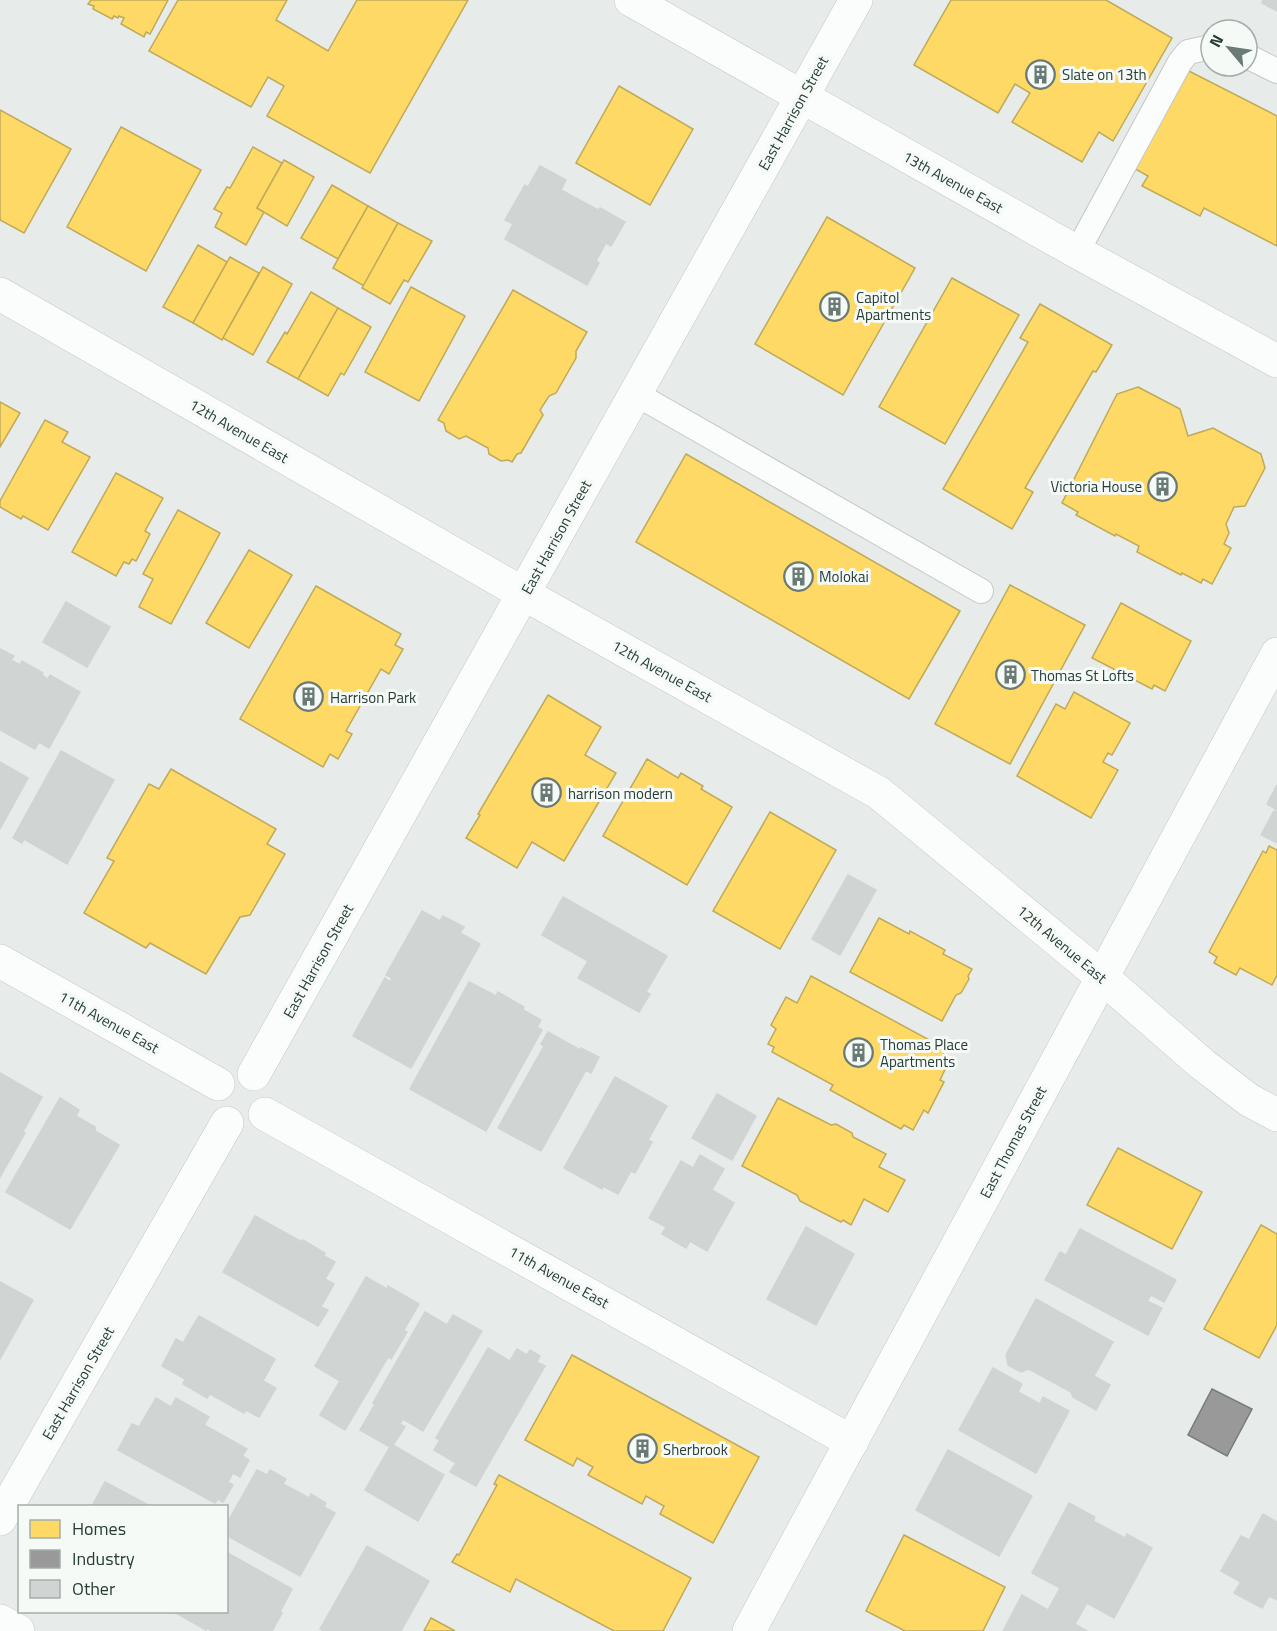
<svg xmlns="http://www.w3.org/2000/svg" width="1277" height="1631" font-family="'Titillium Web',sans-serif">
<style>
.homes{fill:#ffd966;stroke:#beaa58;stroke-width:1.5}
.industry{fill:#999;stroke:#767d7b;stroke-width:1.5}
.building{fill:#d0d4d2;stroke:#d0d4d2;stroke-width:1.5}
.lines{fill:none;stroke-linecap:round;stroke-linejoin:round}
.lane-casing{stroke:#c4c8c6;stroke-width:26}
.street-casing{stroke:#c4c8c6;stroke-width:34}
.secondary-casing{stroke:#c3c9c6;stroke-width:34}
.lane{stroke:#fbfcfc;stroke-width:24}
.street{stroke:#fbfcfc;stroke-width:33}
.secondary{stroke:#fbfcfc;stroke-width:33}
.labels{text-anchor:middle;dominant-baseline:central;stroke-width:6;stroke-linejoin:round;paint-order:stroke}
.poi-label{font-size:15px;fill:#263d36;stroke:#f6faf7;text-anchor:start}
.street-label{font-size:15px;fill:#263d36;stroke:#f6faf7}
</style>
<rect width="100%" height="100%" fill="#e7ebe9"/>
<g class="homes">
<polygon points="91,0 168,0 150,34 146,32 144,37 121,24 124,18 119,16 118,18 114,16 112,19 93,9 94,6 88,4"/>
<polygon points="178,0 287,0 276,20 328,51 357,0 468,0 370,173 267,116 284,86 268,77 251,107 149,51"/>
<polygon points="951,0 1106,0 1172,38 1113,141 1099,132 1082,162 1012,122 1030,93 1015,84 998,113 914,65"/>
<polygon points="1181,67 1277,116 1277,246 1204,208 1200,216 1142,186 1148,176 1130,166"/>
<polygon points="619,86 693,129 650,205 576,163"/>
<polygon points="0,110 71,149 24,233 0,220"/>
<polygon points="121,127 201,170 146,271 67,227"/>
<polygon points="253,147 282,163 257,208 264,212 246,245 215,227 222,213 214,209 227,187 230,188"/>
<polygon points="284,160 314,177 287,226 257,208"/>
<polygon points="332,185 368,206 338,259 301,238"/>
<polygon points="368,206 398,223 364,286 333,268"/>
<polygon points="827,217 915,268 843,395 755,344"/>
<polygon points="398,223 432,241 408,282 404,280 390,304 362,288"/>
<polygon points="198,245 227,262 193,323 163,307"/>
<polygon points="230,257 259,273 222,340 193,323"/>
<polygon points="263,267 292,284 253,355 223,338"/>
<polygon points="952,278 1019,315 945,444 879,407"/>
<polygon points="411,287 465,316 419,401 365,372"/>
<polygon points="513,290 587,332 576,351 576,358 556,393 549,396 540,410 543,415 521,453 517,454 512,462 508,460 501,461 489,454 488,448 466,436 459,439 446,431 444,423 438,420"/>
<polygon points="311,292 338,308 298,379 267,362 285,332 287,334"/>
<polygon points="1040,304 1112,345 1096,372 1093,371 1025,488 1033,492 1012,529 943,489 1028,342 1020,338"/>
<polygon points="338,308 371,327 344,375 341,373 328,396 298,379"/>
<polygon points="1138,387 1180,409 1188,436 1213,428 1261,454 1265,468 1245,506 1234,507 1226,524 1229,533 1224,544 1231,548 1212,584 1203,579 1201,583 1182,573 1181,575 1137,552 1139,546 1116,534 1115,536 1076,515 1078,512 1062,503 1117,394"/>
<polygon points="0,402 20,413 0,447"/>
<polygon points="45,420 68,432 62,442 90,457 48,530 23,516 21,519 0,507 0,501"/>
<polygon points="686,454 960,611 909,699 636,542"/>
<polygon points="116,473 163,498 145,531 150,534 136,561 132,559 129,564 124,562 116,576 72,552"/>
<polygon points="178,510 220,533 171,624 139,607 153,579 143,574"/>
<polygon points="249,550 292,575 249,648 206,623"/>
<polygon points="1010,585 1085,625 1010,764 935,724"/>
<polygon points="316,586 401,634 395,645 403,649 389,674 381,669 346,731 352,734 338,759 330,754 323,767 240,719"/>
<polygon points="1121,603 1191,641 1165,691 1154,685 1152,689 1127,676 1125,681 1111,674 1114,669 1092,658"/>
<polygon points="1074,692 1130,723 1112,755 1108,753 1103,762 1118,770 1091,818 1017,776 1056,704 1065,709"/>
<polygon points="548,695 601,727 585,755 616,773 564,861 532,842 517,868 466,838 480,815 478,814"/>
<polygon points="647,759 678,778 681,773 703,786 701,789 732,807 687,885 603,836"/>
<polygon points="171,769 276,829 267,844 285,854 250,915 240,917 206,974 150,943 146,948 84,913 114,861 107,858 149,784 159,789"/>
<polygon points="770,812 836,850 780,949 713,911"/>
<polygon points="1269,846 1277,850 1277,975 1272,985 1240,968 1236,975 1214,963 1217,957 1209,952 1263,851 1266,853"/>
<polygon points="879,918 909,934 910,931 945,950 943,954 972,969 968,976 969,979 961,993 956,995 942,1021 850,972"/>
<polygon points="811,976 946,1049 943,1055 950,1059 940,1080 944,1082 928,1113 924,1110 913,1130 904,1125 901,1129 830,1090 833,1085 772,1052 774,1047 768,1044 776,1029 771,1025 786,997 797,1003"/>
<polygon points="778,1098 831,1125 836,1124 852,1133 853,1137 886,1154 879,1167 905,1180 888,1212 864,1199 851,1225 843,1220 841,1222 800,1201 797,1195 742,1166"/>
<polygon points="1118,1148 1202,1192 1172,1249 1087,1205"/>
<polygon points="1261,1225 1277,1234 1277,1325 1259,1358 1204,1329"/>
<polygon points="572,1355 759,1457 713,1543 660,1514 664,1506 646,1496 642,1504 588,1475 593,1467 577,1458 573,1466 525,1440"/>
<polygon points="499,1475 691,1578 663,1631 614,1631 516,1579 510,1592 452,1562 457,1554 459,1555 497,1485 494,1484"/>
<polygon points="904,1535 1005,1587 983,1631 905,1631 866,1611"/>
<polygon points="431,1618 455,1631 424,1631"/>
</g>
<polygon class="industry" points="1212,1389 1252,1409 1227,1456 1188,1435"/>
<g class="building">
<polygon points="1263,0 1277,0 1277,11 1262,3"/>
<polygon points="540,166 566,180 561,190 598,210 600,208 625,222 611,246 606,243 596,261 599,263 587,285 505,239 513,224 505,220 525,185 528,187"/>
<polygon points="66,602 110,627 87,667 43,642"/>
<polygon points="0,649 14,656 11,660 20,665 22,661 43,673 42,675 48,679 50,675 80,692 49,748 39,742 35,749 0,730"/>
<polygon points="61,751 114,780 67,864 24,839 22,843 13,838"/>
<polygon points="0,762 28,778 0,829"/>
<polygon points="1277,785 1277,810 1267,804"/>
<polygon points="1274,811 1277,812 1277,843 1261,835"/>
<polygon points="848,875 876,890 840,955 812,939"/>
<polygon points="563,897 667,956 646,992 650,994 639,1012 578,978 588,961 542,935"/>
<polygon points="422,911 440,921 443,916 464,927 460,933 480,944 411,1068 353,1036 385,978 390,982 392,978 386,975"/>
<polygon points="469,982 496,996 498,992 524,1007 523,1010 541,1020 537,1027 542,1030 486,1131 410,1089"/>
<polygon points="548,1032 580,1050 581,1048 599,1057 591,1073 586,1070 541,1151 498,1128 544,1046 541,1044"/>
<polygon points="0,1073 42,1097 23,1132 25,1133 0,1177"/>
<polygon points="615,1077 667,1106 648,1140 652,1142 635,1173 631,1171 618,1194 603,1186 602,1189 564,1168"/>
<polygon points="717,1094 756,1116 732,1160 692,1138"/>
<polygon points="60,1098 79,1110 76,1116 95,1127 95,1131 119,1145 70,1229 6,1192"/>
<polygon points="700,1155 724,1169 712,1190 734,1203 707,1251 690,1241 686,1248 662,1234 666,1227 649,1218 681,1161 693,1168"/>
<polygon points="255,1216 302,1242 303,1240 325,1253 324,1256 335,1262 325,1279 334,1284 321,1307 328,1310 318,1326 223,1272"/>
<polygon points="806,1227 854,1254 816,1325 767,1299"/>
<polygon points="1080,1229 1176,1280 1164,1302 1151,1295 1147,1301 1162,1308 1148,1335 1045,1280 1060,1252 1066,1255"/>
<polygon points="366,1277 387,1289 388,1286 419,1304 404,1330 407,1332 391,1359 388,1357 345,1430 320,1415 340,1381 315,1366"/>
<polygon points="0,1282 33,1300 0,1359"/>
<polygon points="1036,1299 1113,1342 1094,1376 1110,1385 1096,1410 1073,1397 1071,1392 1029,1369 1021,1372 1008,1365 1006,1355"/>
<polygon points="425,1312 447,1325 453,1315 482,1331 423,1431 403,1419 400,1424 405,1427 393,1445 444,1475 418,1521 365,1490 390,1447 360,1430 375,1404 373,1403"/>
<polygon points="199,1316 275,1359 263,1381 276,1388 259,1417 246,1410 244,1413 210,1394 207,1398 183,1384 185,1379 162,1366 176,1339 183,1343"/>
<polygon points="488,1348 510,1361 517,1349 527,1355 530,1350 540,1356 537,1362 545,1366 476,1486 450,1472 456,1463 434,1450 440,1440 436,1438"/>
<polygon points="993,1368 1022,1384 1018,1392 1040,1404 1043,1397 1069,1411 1036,1473 959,1430"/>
<polygon points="156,1398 171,1407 176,1398 209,1417 204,1425 247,1449 242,1456 249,1460 240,1477 233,1473 228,1482 233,1485 223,1502 218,1499 215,1503 118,1450 132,1424 139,1427"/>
<polygon points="948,1450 1032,1496 999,1556 916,1510"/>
<polygon points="257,1470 267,1475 270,1470 286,1479 283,1484 309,1498 311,1494 326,1503 324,1507 335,1513 300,1576 226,1535 226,1525"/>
<polygon points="105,1482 150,1506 92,1506"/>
<polygon points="1069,1503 1095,1517 1093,1521 1125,1538 1127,1534 1152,1548 1114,1618 1087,1603 1075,1624 1087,1631 1003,1631 1022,1595 1048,1610 1060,1588 1032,1573"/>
<polygon points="1263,1514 1277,1522 1277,1600 1269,1596 1262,1608 1234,1593 1241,1582 1221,1571 1241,1536 1249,1540"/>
<polygon points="367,1546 429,1581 401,1631 325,1631 320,1629"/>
<polygon points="226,1552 292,1589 280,1612 282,1613 272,1631 212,1631 207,1628 206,1630 176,1613 177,1612 226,1612"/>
</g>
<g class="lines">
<defs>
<g id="lane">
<polyline points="1247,56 1277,71"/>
<polyline points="1077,252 1180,62 1188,52 1211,47"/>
<polyline points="636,394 981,591"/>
</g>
<g id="street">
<polyline points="631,0 1077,252 1277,361"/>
<polyline points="0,961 218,1084"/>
<polyline points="254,1074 856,0"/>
<polyline points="265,1114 852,1442"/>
<polyline points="0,1519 227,1123"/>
<polyline points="0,1621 18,1631"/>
<polyline points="749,1631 1277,654"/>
</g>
<polyline id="secondary" points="0,294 524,594 879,793 1102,977 1202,1064 1249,1100 1277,1115"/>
</defs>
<use href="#lane" class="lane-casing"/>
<use href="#street" class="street-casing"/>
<use href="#secondary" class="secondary-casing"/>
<use href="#lane" class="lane"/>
<use href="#street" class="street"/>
<use href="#secondary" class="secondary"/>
</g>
<defs>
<symbol id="building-ring" viewBox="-11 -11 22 22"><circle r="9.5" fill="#f6faf7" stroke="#6a7a75" stroke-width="1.5"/><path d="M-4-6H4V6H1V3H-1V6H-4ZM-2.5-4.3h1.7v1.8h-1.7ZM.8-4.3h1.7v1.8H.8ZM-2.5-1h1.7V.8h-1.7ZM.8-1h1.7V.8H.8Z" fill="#6a7a75"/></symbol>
</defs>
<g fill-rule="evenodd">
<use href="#building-ring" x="1024" y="58" width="33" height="33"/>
<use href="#building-ring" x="818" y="290" width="33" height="33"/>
<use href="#building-ring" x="1146" y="470" width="33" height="33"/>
<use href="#building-ring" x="782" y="560" width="33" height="33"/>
<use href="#building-ring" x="994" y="658" width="33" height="33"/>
<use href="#building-ring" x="292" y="680" width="33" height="33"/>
<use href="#building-ring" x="530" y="776" width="33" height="33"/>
<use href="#building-ring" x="842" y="1036" width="33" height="33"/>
<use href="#building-ring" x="626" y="1432" width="33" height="33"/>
</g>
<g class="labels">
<g class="poi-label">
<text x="1062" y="74">Slate on 13th</text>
<text x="856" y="297">Capitol<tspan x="856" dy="17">Apartments</tspan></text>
<text x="1142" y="486" text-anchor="end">Victoria House</text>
<text x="819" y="576">Molokai</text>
<text x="1031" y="675">Thomas St Lofts</text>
<text x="330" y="697">Harrison Park</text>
<text x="568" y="793">harrison modern</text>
<text x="880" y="1044">Thomas Place<tspan x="880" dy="17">Apartments</tspan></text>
<text x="663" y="1449">Sherbrook</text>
</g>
<g class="street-label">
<text transform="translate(793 113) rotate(-61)">East Harrison Street</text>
<text transform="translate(953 182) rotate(29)">13th Avenue East</text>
<text transform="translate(239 431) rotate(30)">12th Avenue East</text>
<text transform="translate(556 537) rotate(-61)">East Harrison Street</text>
<text transform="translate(662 671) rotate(29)">12th Avenue East</text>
<text transform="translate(1062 944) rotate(40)">12th Avenue East</text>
<text transform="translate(318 961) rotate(-61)">East Harrison Street</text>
<text transform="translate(109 1022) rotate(29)">11th Avenue East</text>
<text transform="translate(1013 1142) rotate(-62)">East Thomas Street</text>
<text transform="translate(559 1277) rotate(29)">11th Avenue East</text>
<text transform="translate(78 1383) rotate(-60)">East Harrison Street</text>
</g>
</g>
<rect x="18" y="1505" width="210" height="108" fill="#f6faf7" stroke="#a3aeaa" stroke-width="1.5"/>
<rect x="30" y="1520" width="30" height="18" fill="#ffd966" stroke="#a3aeaa" stroke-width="1.5"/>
<text x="72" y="1535" font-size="18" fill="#263d36">Homes</text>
<rect x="30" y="1550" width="30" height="18" fill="#999999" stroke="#a3aeaa" stroke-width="1.5"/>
<text x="72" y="1565" font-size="18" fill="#263d36">Industry</text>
<rect x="30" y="1580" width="30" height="18" fill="#d0d4d2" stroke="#a3aeaa" stroke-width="1.5"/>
<text x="72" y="1595" font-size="18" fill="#263d36">Other</text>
<g transform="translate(1229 48) rotate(299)"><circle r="28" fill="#f6faf7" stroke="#a3aeaa" stroke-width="1.5"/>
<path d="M0-4.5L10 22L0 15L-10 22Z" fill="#6a7a75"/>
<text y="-9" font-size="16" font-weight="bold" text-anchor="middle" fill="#263d36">N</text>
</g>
</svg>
